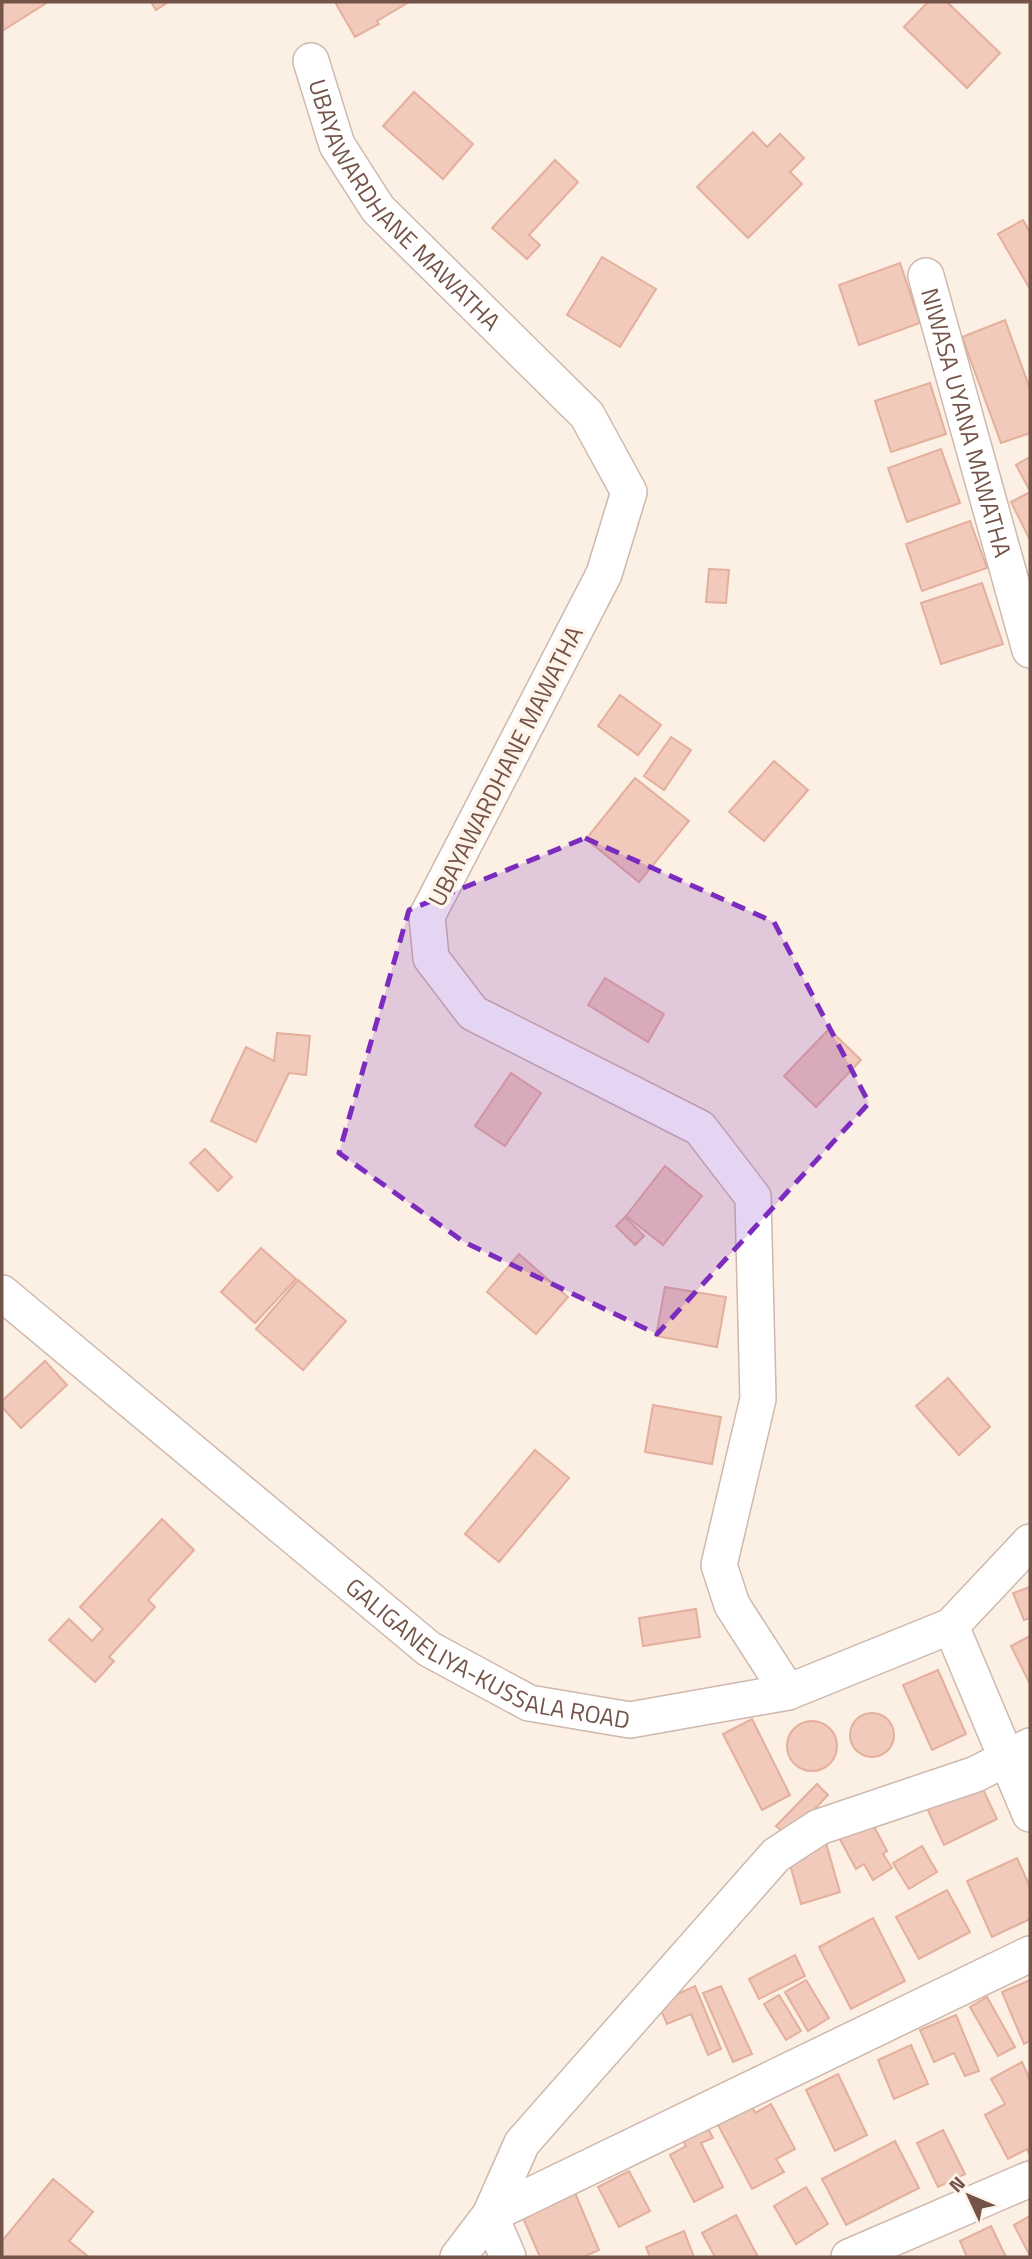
<svg xmlns="http://www.w3.org/2000/svg" width="1032" height="2259" font-family="'Titillium Web',sans-serif">
<style>
.building{fill:#f1cabb;stroke:#e4af9c;stroke-width:2}
.lines{fill:none;stroke-linecap:round;stroke-linejoin:round}
.minor-casing{stroke:#cfb8ad;stroke-width:38}
.minor{stroke:#fff;stroke-width:35}
.marked{fill:#7b2cbf;fill-opacity:0.2;stroke:#7b2cbf;stroke-width:5;stroke-dasharray:14 9;stroke-linejoin:round}
.labels{text-anchor:middle;dominant-baseline:central;stroke-width:7;stroke-linejoin:round;paint-order:stroke}
.street-label{font-size:24px;fill:#745449;stroke:#fff4e9}
</style>
<rect width="100%" height="100%" fill="#fcefe3"/>
<g class="building">
<polygon points="2,2 48,2 2,31"/>
<polygon points="151,2 168,2 156,10"/>
<polygon points="335,2 409,2 377,21 379,24 355,37"/>
<polygon points="928,2 947,2 1000,53 967,88 904,27"/>
<polygon points="414,92 473,144 443,179 383,126"/>
<polygon points="753,132 767,147 780,134 804,158 790,172 802,184 748,238 697,187"/>
<polygon points="555,160 578,182 529,235 540,245 527,259 492,228"/>
<polygon points="1023,220 1030,232 1030,289 998,234"/>
<polygon points="602,257 656,289 620,347 567,315"/>
<polygon points="900,263 920,323 859,345 839,285"/>
<polygon points="1005,320 1030,389 1030,433 1001,443 962,337"/>
<polygon points="930,383 946,434 891,452 875,401"/>
<polygon points="941,449 960,503 907,522 888,468"/>
<polygon points="1030,457 1030,491 1016,465"/>
<polygon points="1030,492 1030,540 1011,502"/>
<polygon points="970,521 987,568 922,591 906,544"/>
<polygon points="709,569 729,570 726,603 706,602"/>
<polygon points="982,583 1003,644 941,664 921,603"/>
<polygon points="620,695 661,725 638,755 598,726"/>
<polygon points="671,737 691,750 664,790 644,776"/>
<polygon points="774,761 808,790 764,841 729,812"/>
<polygon points="635,778 689,821 639,882 586,839"/>
<polygon points="605,978 664,1014 648,1042 588,1005"/>
<polygon points="829,1029 861,1060 816,1107 784,1076"/>
<polygon points="277,1033 310,1036 306,1075 289,1073 256,1142 211,1121 246,1047 274,1061"/>
<polygon points="511,1073 541,1093 505,1146 475,1126"/>
<polygon points="205,1149 232,1177 218,1191 190,1163"/>
<polygon points="665,1166 702,1196 663,1245 626,1216"/>
<polygon points="625,1217 644,1236 635,1245 616,1226"/>
<polygon points="261,1248 296,1279 255,1323 221,1292"/>
<polygon points="519,1254 568,1297 536,1334 487,1292"/>
<polygon points="298,1280 346,1321 303,1370 256,1329"/>
<polygon points="665,1287 726,1297 717,1347 656,1336"/>
<polygon points="45,1361 67,1385 21,1428 2,1407 2,1401"/>
<polygon points="948,1378 990,1427 959,1455 916,1406"/>
<polygon points="653,1405 721,1417 712,1464 645,1452"/>
<polygon points="535,1450 569,1478 499,1562 465,1534"/>
<polygon points="162,1519 194,1550 148,1600 155,1607 109,1657 114,1661 95,1682 49,1640 69,1619 92,1641 103,1629 80,1607"/>
<polygon points="1030,1587 1030,1618 1024,1620 1013,1593"/>
<polygon points="696,1609 700,1637 643,1646 639,1618"/>
<polygon points="1030,1636 1030,1684 1011,1646"/>
<polygon points="938,1670 966,1734 932,1750 903,1685"/>
<circle cx="872" cy="1735" r="22"/>
<polygon points="752,1719 790,1795 762,1810 723,1734"/>
<circle cx="812" cy="1746" r="25"/>
<polygon points="817,1784 828,1795 788,1837 776,1826"/>
<polygon points="981,1785 997,1819 944,1845 925,1804"/>
<polygon points="869,1817 887,1851 883,1854 892,1868 873,1880 864,1864 856,1869 837,1834"/>
<polygon points="826,1843 840,1892 801,1904 787,1854"/>
<polygon points="922,1846 937,1872 909,1889 893,1863"/>
<polygon points="1017,1858 1030,1887 1030,1919 992,1937 967,1881"/>
<polygon points="947,1890 970,1932 919,1959 896,1917"/>
<polygon points="873,1918 905,1981 851,2009 819,1947"/>
<polygon points="795,1955 805,1976 759,1999 749,1979"/>
<polygon points="806,1980 829,2018 808,2031 785,1992"/>
<polygon points="1030,1980 1030,2041 1024,2044 1002,1992"/>
<polygon points="695,1986 721,2049 708,2055 691,2014 667,2024 658,2003"/>
<polygon points="721,1986 752,2054 733,2062 703,1993"/>
<polygon points="779,1995 801,2031 786,2040 764,2004"/>
<polygon points="987,1997 1015,2047 998,2056 970,2007"/>
<polygon points="956,2015 979,2071 965,2076 954,2053 934,2062 920,2030"/>
<polygon points="911,2045 928,2084 894,2099 878,2060"/>
<polygon points="1022,2062 1030,2080 1030,2155 1027,2149 1008,2159 985,2115 1005,2104 991,2079"/>
<polygon points="838,2074 867,2135 835,2151 806,2090"/>
<polygon points="771,2104 795,2149 776,2159 784,2172 752,2189 718,2125 752,2106 755,2113"/>
<polygon points="704,2120 713,2138 701,2143 723,2187 694,2202 670,2155 686,2146 678,2132"/>
<polygon points="943,2130 965,2174 938,2187 917,2143"/>
<polygon points="895,2141 919,2188 846,2225 822,2179"/>
<polygon points="629,2171 650,2211 619,2227 598,2187"/>
<polygon points="53,2179 93,2212 69,2241 89,2257 2,2257 2,2241"/>
<polygon points="806,2187 828,2224 796,2244 774,2206"/>
<polygon points="573,2188 599,2250 583,2257 540,2257 520,2211"/>
<polygon points="736,2215 758,2257 715,2257 702,2233"/>
<polygon points="1030,2216 1030,2256 1014,2225"/>
<polygon points="991,2226 1006,2257 967,2257 960,2241"/>
<polygon points="684,2231 694,2257 650,2257 646,2247"/>
</g>
<g class="lines">
<defs>
<g id="minor">
<path id="s1" d="M311,61L337,145L378,209L587,415L629,492L604,574L427,916L431,958L473,1013L700,1128L753,1197L758,1399L719,1565L732,1605L788,1692"/>
<path id="s2" d="M926,276L1030,650"/>
<path id="s3" d="M2,1293L429,1649L529,1703L630,1720L788,1692L951,1626L1030,1542"/>
<polyline points="951,1626 1030,1814"/>
<polyline points="458,2257 490,2215 1030,1954"/>
<polyline points="508,2257 490,2215 522,2143 776,1855 819,1827 976,1774 1030,1746"/>
<polyline points="849,2257 1030,2179"/>
</g>
</defs>
<use href="#minor" class="minor-casing"/>
<use href="#minor" class="minor"/>
</g>
<path class="marked" d="M585,838L774,922L869,1103L657,1334L464,1242L339,1153L409,910Z"/>
<g class="labels">
<g class="street-label">
<text stroke="none"><textPath href="#s1" startOffset="175">UBAYAWARDHANE MAWATHA</textPath></text>
<text stroke="none"><textPath href="#s2" startOffset="152">NIWASA UYANA MAWATHA</textPath></text>
<text transform="translate(505 766) rotate(-63)">UBAYAWARDHANE MAWATHA</text>
<text stroke="none"><textPath href="#s3" startOffset="612">GALIGANELIYA-KUSSALA ROAD</textPath></text>
</g>
</g>
<rect width="1032" height="2259" fill="none" stroke="#745449" stroke-width="7"/>
<g transform="translate(969 2196) rotate(314)" stroke="#fff4e9" stroke-width="5" paint-order="stroke">
<path d="M0-5L12 26L0 18L-12 26Z" fill="#745449"/>
<text y="-10" font-size="19" font-weight="bold" text-anchor="middle" fill="#745449">N</text>
</g>
</svg>
